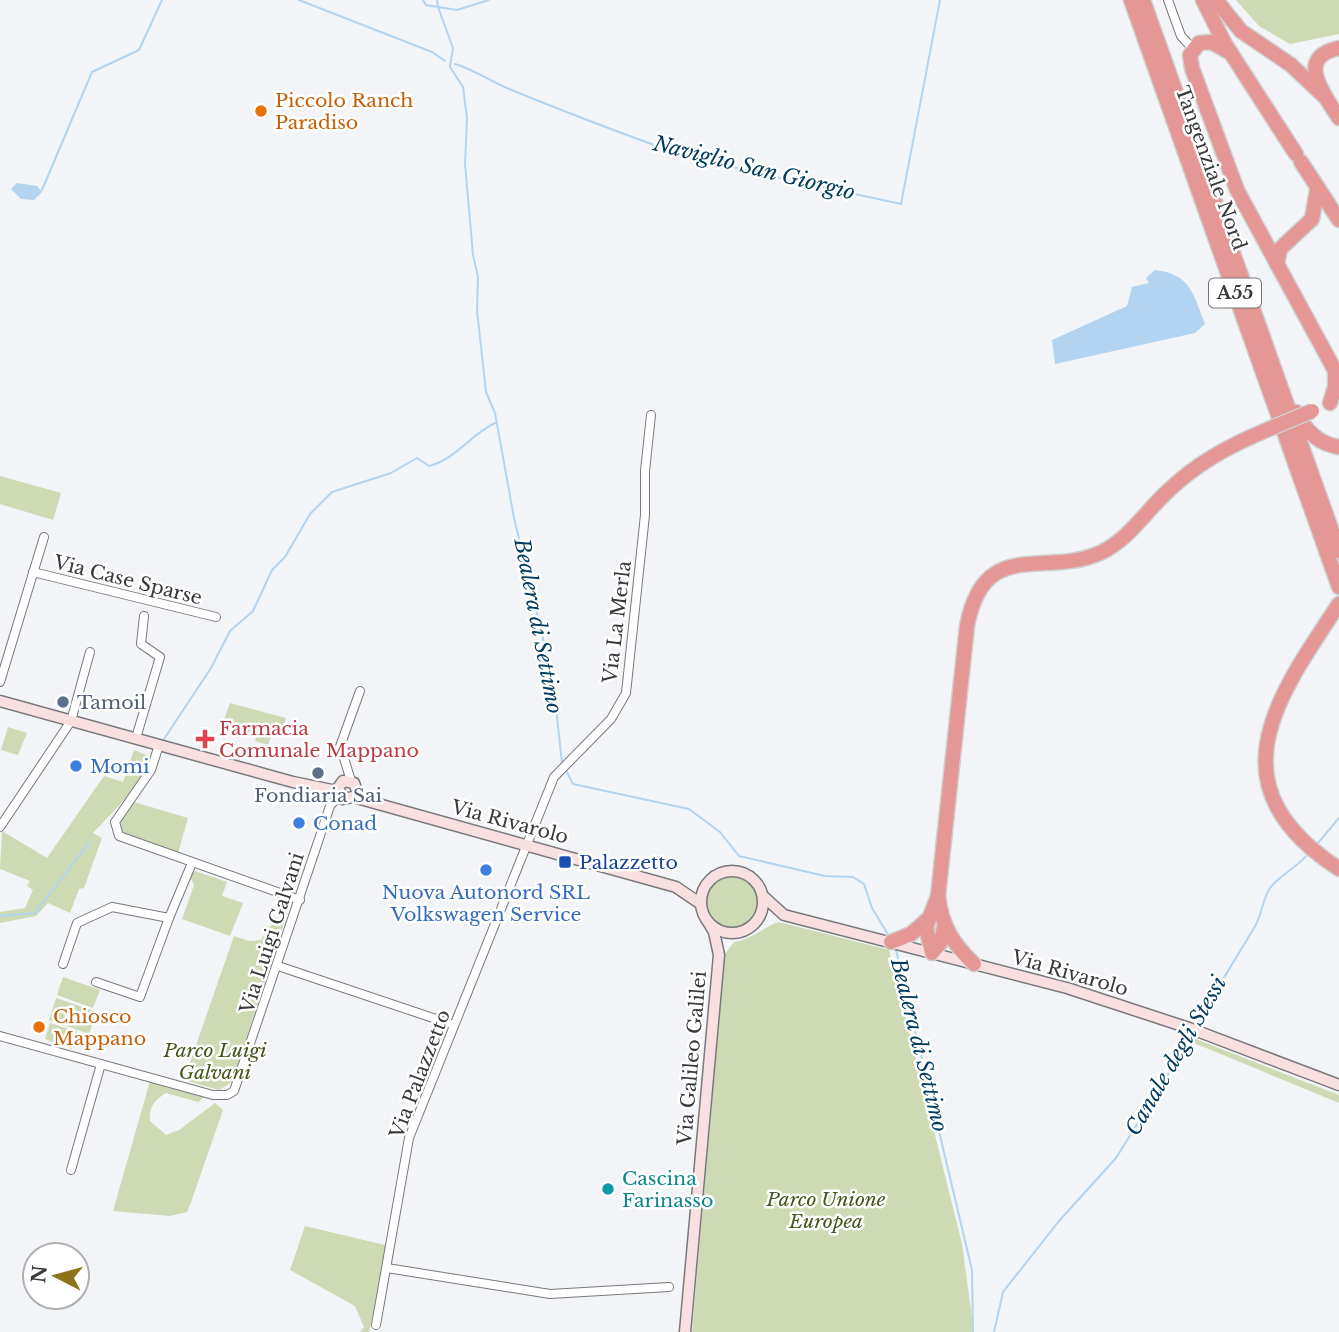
<svg xmlns="http://www.w3.org/2000/svg" width="1339" height="1332" font-family="'Libre Baskerville',serif">
<style>
.green{fill:#cddab3}
.water{fill:#b2d4f0}
.lines{fill:none;stroke-linecap:round;stroke-linejoin:round}
.stream{stroke:#b2d4f0;stroke-width:2}
.street-casing{stroke:#78797c;stroke-width:10}
.secondary-casing{stroke:#78797c;stroke-width:13}
.highway-casing{stroke:#cfcfd0;stroke-width:17}
.street{stroke:#fff;stroke-width:8}
.secondary{stroke:#f7e0df;stroke-width:10}
.highway{stroke:#e59795;stroke-width:14}
.highway-bridge-casing{stroke:#cfcfd0;stroke-width:17;stroke-linecap:butt}
.highway-bridge{stroke:#e59795;stroke-width:14}
.food-dot{fill:#e8710a;stroke:#fff;stroke-width:2.5}
.service-dot{fill:#5c6f8a;stroke:#fff;stroke-width:2.5}
.health-dot{fill:#e0444e;stroke:#fff;stroke-width:2.5}
.shop-dot{fill:#3f7fe0;stroke:#fff;stroke-width:2.5}
.transit-dot{fill:#1a4fb4;stroke:#fff;stroke-width:2.5}
.culture-dot{fill:#0f9aa8;stroke:#fff;stroke-width:2.5}
.labels{text-anchor:middle;dominant-baseline:central;stroke-width:5;stroke-linejoin:round;paint-order:stroke}
.shield{fill:#fff;stroke:#747475;stroke-width:2}
.shield-label{font-size:18px;font-weight:bold;fill:#38393a}
.food-label{font-size:19px;fill:#c56008;stroke:#fff;text-anchor:start}
.street-label{font-size:19px;fill:#38393a;stroke:#fff}
.service-label{font-size:19px;fill:#4e5e75;stroke:#fff;text-anchor:start}
.health-label{font-size:19px;fill:#be3a42;stroke:#fff;text-anchor:start}
.shop-label{font-size:19px;fill:#366cbe;stroke:#fff;text-anchor:start}
.transit-label{font-size:19px;fill:#164399;stroke:#fff;text-anchor:start}
.park-label{font-size:19px;font-style:italic;fill:#455419;stroke:#fff}
.culture-label{font-size:19px;fill:#0d838f;stroke:#fff;text-anchor:start}
.water-label{font-size:21px;font-style:italic;fill:#003d61;stroke:#fff}
</style>
<rect width="100%" height="100%" fill="#f2f4f7"/>
<g class="green">
<polygon points="1236,0 1339,0 1339,34 1290,44 1259,26"/>
<polygon points="0,476 61,493 53,520 0,504"/>
<polygon points="230,703 286,718 281,736 272,734 268,745 255,741 256,738 221,728"/>
<polygon points="8,727 27,733 18,755 1,750"/>
<path d="M134,750L149,756C150,777 108,817 93,833L102,838L84,888L79,889L70,913L48,903L36,916L0,923V912L25,908L33,890L27,886L30,881L0,869L2,831L47,858L104,776L123,782Z"/>
<polygon points="134,802 188,818 178,853 122,833 120,821"/>
<polygon points="195,871 227,882 222,896 243,903 230,936 182,919 194,885 190,877"/>
<circle cx="732" cy="902" r="26"/>
<polygon points="280,920 285,920 232,1082 219,1090 184,1080 234,936 249,941 261,940 269,927"/>
<path d="M779,922L889,950L962,1244L974,1332H692L725,954L734,942C751,940 763,927 779,922Z"/>
<polygon points="63,977 100,990 93,1008 57,995"/>
<polygon points="56,998 97,1012 89,1034 49,1020"/>
<polygon points="50,1023 78,1032 72,1049 45,1039"/>
<polygon points="1193,1038 1339,1095 1339,1103 1194,1043"/>
<path d="M150,1081L204,1097L198,1102L166,1093C154,1100 149,1107 150,1121L166,1135L179,1130L215,1103L223,1110L190,1205L187,1212L170,1216L113,1211Z"/>
<polygon points="305,1226 389,1246 369,1332 360,1332 364,1327 355,1306 290,1270"/>
</g>
<g class="water">
<polygon points="17,183 37,186 42,192 34,200 21,199 11,189"/>
<path d="M1155,270C1191,274 1193,294 1205,324L1195,333L1055,364L1052,340L1127,306L1132,287L1149,283L1146,278Z"/>
</g>
<g class="lines">
<g class="stream">
<polyline points="299,0 432,52 445,61"/>
<polyline points="423,0 426,5 438,7 453,48 450,67 463,87 467,118 465,164 473,255 478,277 477,311 486,392 495,413 514,518 553,680 562,763"/>
<polyline points="437,0 438,7 457,10 489,0"/>
<path d="M455,64C475,70 490,81 509,89C558,109 607,128 657,146L664,142L739,169L901,204L940,0"/>
<polyline points="42,190 92,72 139,50 162,0"/>
<path d="M164,739L211,668L230,631L253,611L272,570L285,557L310,514L332,492L391,473L417,458L429,466C456,459 470,435 495,423"/>
<polyline points="565,768 573,784 689,809 720,832 739,856 825,876 853,877 864,884 872,908 889,936"/>
<polyline points="1318,843 1339,818"/>
<polyline points="0,916 35,913 89,843"/>
<polyline points="896,950 972,1270 973,1332"/>
<path d="M1197,1026C1214,992 1235,960 1254,928C1262,916 1262,900 1270,888C1280,875 1299,866 1310,852"/>
<polyline points="994,1332 1003,1292 1059,1221 1116,1158 1193,1034"/>
</g>
<defs>
<g id="street">
<polyline points="1168,0 1181,36 1193,49"/>
<polyline points="33,572 216,617"/>
<polyline points="0,682 44,537"/>
<polyline points="136,738 160,657 141,644 144,616"/>
<polyline points="159,745 151,770 115,822 119,836 300,900"/>
<polyline points="351,781 344,758 338,752 360,691"/>
<polyline points="0,827 71,721 90,652"/>
<polyline points="63,964 77,923 112,907 169,918 192,863"/>
<polyline points="278,966 454,1025"/>
<polyline points="96,982 140,997 169,918"/>
<polyline points="0,1036 213,1095 227,1095 234,1091 323,827 330,806 339,795"/>
<polyline points="71,1170 101,1064"/>
<polyline points="387,1268 550,1294 669,1287"/>
<polyline points="376,1325 409,1138 554,777 611,719 626,693 645,515 645,471 651,415"/>
</g>
<g id="secondary">
<polyline points="0,701 293,782 337,791"/>
<polyline points="357,791 354,783 343,781 338,788 343,799 353,797 676,887 701,904"/>
<circle cx="732" cy="902" r="31"/>
<polyline points="763,896 784,915 1067,988 1189,1028 1339,1085"/>
<polyline points="685,1332 719,955 714,932 708,922"/>
</g>
<g id="highway">
<polyline points="1131,0 1339,587"/>
<polyline points="1143,0 1339,551"/>
<polyline points="1203,0 1225,44 1296,154"/>
<polyline points="1216,0 1241,31 1291,65 1324,96"/>
<path d="M1339,48C1293,57 1326,97 1339,118"/>
<polyline points="1231,53 1211,42 1199,43 1190,55 1192,68 1237,190 1339,378"/>
<polyline points="1301,162 1339,220"/>
<polyline points="1277,264 1280,249 1312,219 1317,190"/>
<polyline points="1330,403 1335,387 1335,371"/>
<path d="M1296,412C1305,430 1318,444 1339,447"/>
<path d="M1339,604C1274,701 1213,786 1339,869"/>
<polyline points="938,896 926,927 932,953 941,942 944,927"/>
<polyline points="891,942 911,934 927,920"/>
<path d="M974,964C952,943 942,926 938,896L967,626C984,535 1046,579 1102,552C1129,539 1146,511 1168,491C1196,464 1227,447 1262,432"/>
</g>
</defs>
<use href="#street" class="street-casing"/>
<use href="#secondary" class="secondary-casing"/>
<use href="#highway" class="highway-casing"/>
<use href="#street" class="street"/>
<use href="#secondary" class="secondary"/>
<use href="#highway" class="highway"/>
<defs>
<polyline id="highway-bridge" points="1262,432 1312,411"/>
</defs>
<use href="#highway-bridge" class="highway-bridge-casing"/>
<use href="#highway-bridge" class="highway-bridge"/>
</g>
<g class="food-dot">
<circle cx="261" cy="111" r="7"/>
<circle cx="39" cy="1027" r="7"/>
</g>
<g class="service-dot">
<circle cx="63" cy="702" r="7"/>
<circle cx="318" cy="773" r="7"/>
</g>
<path class="health-dot" d="M201.5 728.5h7v7h7v7h-7v7h-7v-7h-7v-7h7z"/>
<g class="shop-dot">
<circle cx="76" cy="766" r="7"/>
<circle cx="299" cy="823" r="7"/>
<circle cx="486" cy="870" r="7"/>
</g>
<rect class="transit-dot" x="558" y="855" width="14" height="14" rx="3.5"/>
<circle class="culture-dot" cx="608" cy="1189" r="7"/>
<g class="labels">
<rect class="shield" x="1209" y="278.5" width="52" height="29" rx="5"/>
<g class="shield-label">
<text x="1235" y="293">A55</text>
</g>
<g class="food-label">
<text x="275" y="100">Piccolo Ranch<tspan x="275" dy="22">Paradiso</tspan></text>
<text x="53" y="1016">Chiosco<tspan x="53" dy="22">Mappano</tspan></text>
</g>
<g class="street-label">
<text transform="translate(1211 168) rotate(70)">Tangenziale Nord</text>
<text transform="translate(128 580) rotate(14)">Via Case Sparse</text>
<text transform="translate(617 622) rotate(-83)">Via La Merla</text>
<text transform="translate(510 822) rotate(15)">Via Rivarolo</text>
<text transform="translate(272 933) rotate(-72)">Via Luigi Galvani</text>
<text transform="translate(1070 973) rotate(16)">Via Rivarolo</text>
<text transform="translate(692 1058) rotate(-85)">Via Galileo Galilei</text>
<text transform="translate(420 1074) rotate(-69)">Via Palazzetto</text>
</g>
<g class="service-label">
<text x="77" y="702">Tamoil</text>
<text x="318" y="795" text-anchor="middle">Fondiaria Sai</text>
</g>
<g class="health-label">
<text x="219" y="728">Farmacia<tspan x="219" dy="22">Comunale Mappano</tspan></text>
</g>
<g class="shop-label">
<text x="90" y="766">Momi</text>
<text x="313" y="823">Conad</text>
<text x="486" y="892" text-anchor="middle">Nuova Autonord SRL<tspan x="486" dy="22">Volkswagen Service</tspan></text>
</g>
<g class="transit-label">
<text x="579" y="862">Palazzetto</text>
</g>
<g class="park-label">
<text x="215" y="1050">Parco Luigi<tspan x="215" dy="22">Galvani</tspan></text>
<text x="826" y="1199">Parco Unione<tspan x="826" dy="22">Europea</tspan></text>
</g>
<g class="culture-label">
<text x="622" y="1178">Cascina<tspan x="622" dy="22">Farinasso</tspan></text>
</g>
<g class="water-label">
<text transform="translate(754 168) rotate(14)">Naviglio San Giorgio</text>
<text transform="translate(538 626) rotate(79)">Bealera di Settimo</text>
<text transform="translate(919 1045) rotate(76)">Bealera di Settimo</text>
<text transform="translate(1176 1056) rotate(-60)">Canale degli Stessi</text>
</g>
</g>
<g transform="translate(56 1276) rotate(276)"><circle r="33" fill="#ffffff" stroke="#afb0b0" stroke-width="2"/>
<path d="M0-5L12 26L0 18L-12 26Z" fill="#8d7418"/>
<text y="-10" font-size="19" font-weight="bold" text-anchor="middle" fill="#38393a">N</text>
</g>
</svg>
